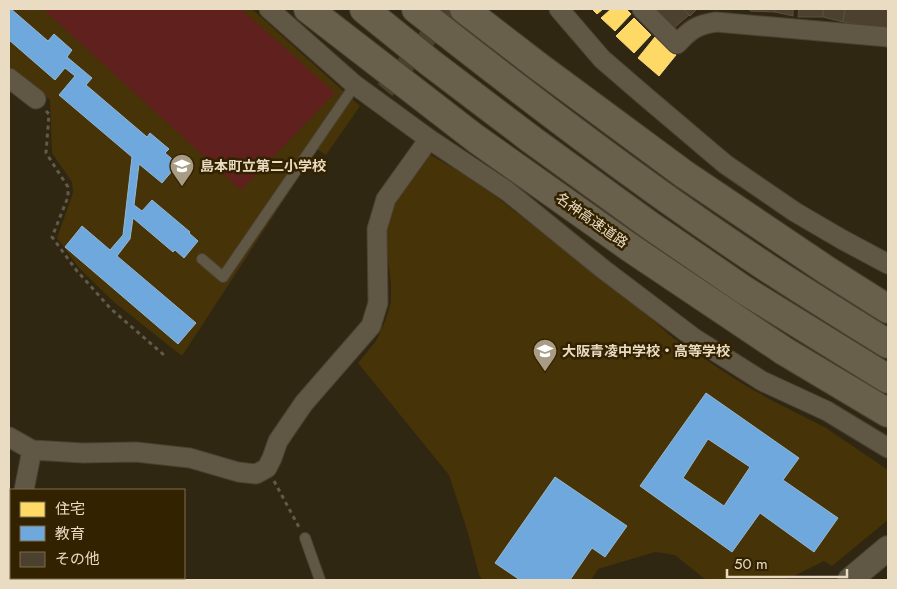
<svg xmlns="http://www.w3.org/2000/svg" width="897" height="589" font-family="Jost,'Noto Sans JP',sans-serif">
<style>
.built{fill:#463307}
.green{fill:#5f201e}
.homes{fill:#ffd966;stroke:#f8da82}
.schools{fill:#6fa8dc;stroke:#94b8d4;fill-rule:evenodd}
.building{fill:#4c402e;stroke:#5b4f3e}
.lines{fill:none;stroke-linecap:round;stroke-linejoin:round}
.minor-tunnel{stroke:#4c422c;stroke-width:19;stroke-dasharray:19 9;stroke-linecap:butt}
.service-casing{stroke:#4a4232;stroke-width:12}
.minor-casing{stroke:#4a4232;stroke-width:21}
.tertiary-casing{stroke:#4a4232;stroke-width:26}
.motorway-casing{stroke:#4a4232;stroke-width:30}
.path{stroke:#625b4a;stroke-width:3;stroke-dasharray:4 4;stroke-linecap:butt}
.service{stroke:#605745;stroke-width:10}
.minor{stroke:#605745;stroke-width:19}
.tertiary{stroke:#605745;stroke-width:24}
.motorway{stroke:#69604c;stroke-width:28}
.labels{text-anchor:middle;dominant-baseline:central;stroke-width:5;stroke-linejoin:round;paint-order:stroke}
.poi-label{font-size:14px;font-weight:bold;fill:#e9dcc2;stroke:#320;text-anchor:start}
.street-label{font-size:14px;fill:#e9dcc2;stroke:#320}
</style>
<rect width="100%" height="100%" fill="#302712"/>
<g class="built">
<polygon points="9,9 252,9 360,106 326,155 317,149 182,356 114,302 79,268 57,238 73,193 72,182 52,153 50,100 9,66"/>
<polygon points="429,154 460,172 494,195 645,313 673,338 738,381 769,399 826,428 888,470 888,520 832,566 824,561 786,580 706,580 675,555 655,552 598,569 591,580 483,580 479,575 468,533 449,475 358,363 376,341 386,319 391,302 391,283 384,232 392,206"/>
</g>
<polygon class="green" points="43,9 241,9 335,93 241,190"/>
<g class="homes">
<polygon points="592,9 603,9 597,14"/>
<polygon points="611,9 626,9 631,14 615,31 601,18"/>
<polygon points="634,18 651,35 634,53 616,36"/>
<polygon points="655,37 676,55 659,76 638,58"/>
</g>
<g class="schools">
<polygon points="9,9 11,9 48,41 54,34 72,50 67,57 92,78 86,85 147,137 150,133 169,149 165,153 178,164 162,183 139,164 134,205 142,211 152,200 190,232 189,233 198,241 184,258 175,250 173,252 133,218 130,239 117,256 196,323 178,344 65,247 82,226 110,250 123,235 132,157 59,95 75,76 65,68 55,80 9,40"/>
<path d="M706,393L799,458L783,480L838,518L814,552L760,513L732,552L640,486ZM708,439L750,467L724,506L683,478Z"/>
<polygon points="555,477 627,526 605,557 592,548 570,580 520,580 495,563"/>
</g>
<g class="building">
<polygon points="660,9 683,9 689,15 674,28 655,13"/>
<polygon points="683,9 697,9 690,16"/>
<polygon points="750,9 775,9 775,12 750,11"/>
<polygon points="775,9 793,9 793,16 775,12"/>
<polygon points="799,9 823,9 823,17 798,17"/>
<polygon points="823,9 845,9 843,22 823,17"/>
<polygon points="845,9 888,9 888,29 843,22"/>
</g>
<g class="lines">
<polyline class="minor-tunnel" points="385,90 451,9"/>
<defs>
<g id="service">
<polyline points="202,259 223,277 355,85"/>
<polyline points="305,538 320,580"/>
</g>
<g id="minor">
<polyline points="269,9 355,85 429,139 507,191 603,269 694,338 762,381 827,411 888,448"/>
<polyline points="559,9 602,59 646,97 725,164 795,212 843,240 888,264"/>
<path d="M642,9L677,44C690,30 696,25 716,22L888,37"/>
<polyline points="9,78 36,99"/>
<polyline points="9,437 32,450 83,453 136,452 190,458 238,472 256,474 267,468 272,458 278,441 304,403 371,326 378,303 377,229 386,199 429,139"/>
<polyline points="24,490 32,450"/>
</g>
<polyline id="tertiary" points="850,580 888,548"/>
<g id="motorway">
<polyline points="308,9 475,138 629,247 784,351 888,413"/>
<polyline points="364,9 432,64 532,140 648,224 744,290 888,379"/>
<path d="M416,9C528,97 641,184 760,263C802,291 845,317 888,344"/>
<polyline points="464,9 538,66 684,174 828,271 888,309"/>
</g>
</defs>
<use href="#service" class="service-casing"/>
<use href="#minor" class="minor-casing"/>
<use href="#tertiary" class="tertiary-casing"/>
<use href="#motorway" class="motorway-casing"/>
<g class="path">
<polyline points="46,111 49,114 46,153 68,187 68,197 52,237 77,271 111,309 164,355"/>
<polyline points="274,481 300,529"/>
</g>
<use href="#service" class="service"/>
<use href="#minor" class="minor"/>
<use href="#tertiary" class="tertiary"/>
<use href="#motorway" class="motorway"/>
</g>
<defs>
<symbol id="school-pin" viewBox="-11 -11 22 30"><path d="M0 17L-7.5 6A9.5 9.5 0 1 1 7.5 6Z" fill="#a89d84" stroke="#320"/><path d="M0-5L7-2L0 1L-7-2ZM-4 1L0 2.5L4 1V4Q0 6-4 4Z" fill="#fff"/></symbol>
</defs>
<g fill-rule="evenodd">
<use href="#school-pin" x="168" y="152" width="28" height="38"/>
<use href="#school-pin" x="531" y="337" width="28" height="38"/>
</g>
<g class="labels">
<g class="poi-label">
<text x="200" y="166">島本町立第二小学校</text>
<text x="562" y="351">大阪青凌中学校・高等学校</text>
</g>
<g class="street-label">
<text transform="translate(592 220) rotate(35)">名神高速道路</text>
</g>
</g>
<rect width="897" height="589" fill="none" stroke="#e9dcc2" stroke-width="20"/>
<rect x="10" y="489" width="175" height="90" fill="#332200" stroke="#7c6c4e"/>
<rect x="20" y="502" width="25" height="15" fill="#ffd966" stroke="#7c6c4e"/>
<text x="55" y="514" font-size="15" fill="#e9dcc2">住宅</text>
<rect x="20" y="526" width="25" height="15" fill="#6fa8dc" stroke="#7c6c4e"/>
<text x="55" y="539" font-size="15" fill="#e9dcc2">教育</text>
<rect x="20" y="552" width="25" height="15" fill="#4c402e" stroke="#7c6c4e"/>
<text x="55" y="564" font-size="15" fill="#e9dcc2">その他</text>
<path d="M727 569v8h120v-8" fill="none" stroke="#e9dcc2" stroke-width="2.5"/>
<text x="734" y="569" font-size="15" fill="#e9dcc2" stroke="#332200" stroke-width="4" paint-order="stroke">50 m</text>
</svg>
